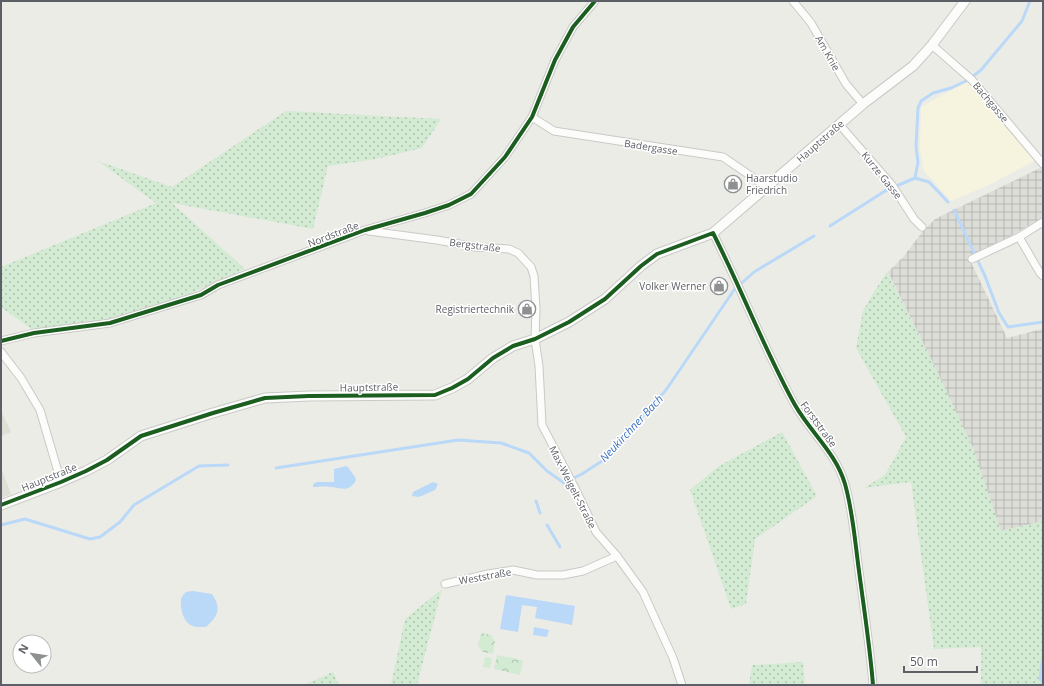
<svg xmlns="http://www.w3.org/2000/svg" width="1044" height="686" font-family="'Open Sans',sans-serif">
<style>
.commercial{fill:#f6f3df}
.industrial{fill:url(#industrial-grid)}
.education{fill:#e0dfd6}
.grass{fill:url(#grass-dots)}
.forest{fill:url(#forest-crowns)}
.water{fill:#bad8f8}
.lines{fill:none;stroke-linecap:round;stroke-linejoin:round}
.stream{stroke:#bad8f8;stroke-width:3}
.minor-casing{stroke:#c9c9c7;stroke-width:9}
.tertiary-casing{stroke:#c9c9c7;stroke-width:11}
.minor{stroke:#fcfcfb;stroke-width:7}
.tertiary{stroke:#fcfcfb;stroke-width:9}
.cycleway-casing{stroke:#fff;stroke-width:6}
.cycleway{stroke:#1b5e20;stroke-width:4}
.labels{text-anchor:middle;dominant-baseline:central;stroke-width:3;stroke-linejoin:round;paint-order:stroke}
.street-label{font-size:10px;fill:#5c5f65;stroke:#fff}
.poi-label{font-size:10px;fill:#5c5f65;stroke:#fff;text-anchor:end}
.water-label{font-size:11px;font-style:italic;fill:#3d72c1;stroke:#fff}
</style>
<defs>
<pattern id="industrial-grid" width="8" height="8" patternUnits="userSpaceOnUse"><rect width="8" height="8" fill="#ddddd8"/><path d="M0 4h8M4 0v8" fill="none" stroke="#b6b6b3"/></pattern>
<pattern id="grass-dots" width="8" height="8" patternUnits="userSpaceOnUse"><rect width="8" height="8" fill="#d3ead3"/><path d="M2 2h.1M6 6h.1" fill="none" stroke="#aec1af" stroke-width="1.8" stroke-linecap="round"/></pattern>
<pattern id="forest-crowns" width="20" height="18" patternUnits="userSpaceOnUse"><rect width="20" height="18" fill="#d3ead3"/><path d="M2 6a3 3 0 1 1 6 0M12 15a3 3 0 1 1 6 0" fill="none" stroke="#aec1af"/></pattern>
</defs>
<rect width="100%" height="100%" fill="#ecece7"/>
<polygon class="commercial" points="968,81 1036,160 989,185 951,201 924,171 920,149 921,107"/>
<polygon class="industrial" points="1042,167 1043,170 1043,217 970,260 1007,338 1042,329 1043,336 1043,521 1001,531 973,448 931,359 888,272 904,256 923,231 935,219"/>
<g class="education">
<polygon points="1,411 11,432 1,436"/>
<polygon points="1,467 11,494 1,498"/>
</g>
<g class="grass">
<polygon points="286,111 441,119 422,148 376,159 328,166 313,229 172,203 245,269 178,299 112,318 34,331 1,307 1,267 156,203 98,161 172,187"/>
<polygon points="887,272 931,359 973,448 1001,531 1043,521 1043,685 981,685 981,647 934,649 911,482 864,488 885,475 906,437 856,348 863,311 872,295"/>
<polygon points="782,432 817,496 755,539 746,604 731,609 690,490 719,466"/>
<polygon points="442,589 417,685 391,685 405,619"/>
<polygon points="803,662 805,685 749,685 752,665"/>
<polygon points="333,672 339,685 304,685"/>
</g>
<g class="forest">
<polygon points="481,633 491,635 495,642 493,654 483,652 478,646"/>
<polygon points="497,655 523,660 520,675 494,669"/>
<polygon points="485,657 492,658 490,668 483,667"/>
</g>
<g class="water">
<path d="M347,466L355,477L356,480C348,494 342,487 330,487C324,486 319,487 313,487V484L317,482H334V469Z"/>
<polygon points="433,482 438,484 435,490 419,497 412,496 413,492"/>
<path d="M193,591L212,594C222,609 218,616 206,627C200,627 194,628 189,624C183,620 180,607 181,600C181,597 184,594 186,592Z"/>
<polygon points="506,595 575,606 572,625 535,618 537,607 522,605 518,632 500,629"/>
<polygon points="534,627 549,630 547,637 533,635"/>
</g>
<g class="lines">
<g class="stream">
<polyline points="915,178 929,182 948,202"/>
<polyline points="954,210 985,276 999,313 1008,327 1043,322"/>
<polyline points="830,226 885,191 915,178 918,162 916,146 918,108 921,101 933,93 951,88 968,80 981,70 1022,21 1030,1"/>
<polyline points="276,468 458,440 501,443 529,453 547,471 564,483 582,474 602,461 666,390 734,290 754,272 814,236"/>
<polyline points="536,501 540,513"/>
<polyline points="1,525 25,519 90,539 100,537 120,522 134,505 199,466 228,465"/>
<polyline points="547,525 560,547"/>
<polyline points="1043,656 1040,679 1043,683"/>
</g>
<defs>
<g id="minor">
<polyline points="793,1 811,23 846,84 863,104"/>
<polyline points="932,45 972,80 1043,164"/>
<polyline points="532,117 554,131 723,157 767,187"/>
<polyline points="839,124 892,185 914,219 922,227"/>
<polyline points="369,231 437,240 475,247 509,249 518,253 531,267 534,276 536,309 535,339 539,366 542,425 575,488 596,532 617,556 643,592 673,658 682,685"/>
<path d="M713,233C742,290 764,349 795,405C811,433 836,453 845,484C853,512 855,542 859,571C864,609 870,647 873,685"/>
<polyline points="1019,237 1040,273 1043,276"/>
<polyline points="972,259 1019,237 1043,222"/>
<polyline points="1,341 34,333 110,323 201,295 218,285 365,230 425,213 449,205 471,194 505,157 532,117 555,60 573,27 595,1"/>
<polyline points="1,352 21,378 40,410 61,482"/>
<polyline points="445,584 488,574 513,570 537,575 563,575 583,571 617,556"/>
</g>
<polyline id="tertiary" points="1,505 61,482 86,471 107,460 141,436 213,413 265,398 309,396 435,395 452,388 468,379 493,358 513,346 535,339 569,322 605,299 641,266 657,254 713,233 863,104 913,66 932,45 965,1"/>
</defs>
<use href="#minor" class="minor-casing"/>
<use href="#tertiary" class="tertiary-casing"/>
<use href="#minor" class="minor"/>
<use href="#tertiary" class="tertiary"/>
<defs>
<g id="cycleway">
<polyline points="1,341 34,333 110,323 201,295 218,285 365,230 425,213 449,205 471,194 505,157 532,117 555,60 573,27 595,1"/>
<path d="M1,505L61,482L86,471L107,460L141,436L213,413L265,398L309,396L435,395L452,388L468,379L493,358L513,346L535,339L569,322L605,299L641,266L657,254L713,233C742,290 764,349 795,405C811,433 836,453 845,484C853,512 855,542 859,571C864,609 870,647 873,685"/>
</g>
</defs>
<use href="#cycleway" class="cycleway-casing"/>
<use href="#cycleway" class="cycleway"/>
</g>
<defs>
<symbol id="shop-ring" viewBox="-11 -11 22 22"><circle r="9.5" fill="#fff" stroke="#8e9092" stroke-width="1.5"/><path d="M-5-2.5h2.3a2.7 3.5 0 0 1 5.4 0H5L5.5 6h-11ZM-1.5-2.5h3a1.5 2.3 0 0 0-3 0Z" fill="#8e9092"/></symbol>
</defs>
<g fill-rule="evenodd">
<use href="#shop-ring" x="723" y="174" width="20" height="20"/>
<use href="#shop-ring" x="709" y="276" width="20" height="20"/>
<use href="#shop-ring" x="517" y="299" width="20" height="20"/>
</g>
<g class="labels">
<g class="street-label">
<text transform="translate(828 53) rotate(60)">Am Knie</text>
<text transform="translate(991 102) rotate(50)">Bachgasse</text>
<text transform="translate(820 141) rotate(-41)">Hauptstraße</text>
<text transform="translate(651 147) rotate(9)">Badergasse</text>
<text transform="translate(882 175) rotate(51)">Kurze Gasse</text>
<text transform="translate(333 234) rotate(-21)">Nordstraße</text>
<text transform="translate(475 245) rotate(7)">Bergstraße</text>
<text transform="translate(369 387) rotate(-1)">Hauptstraße</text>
<text transform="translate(819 424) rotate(54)">Forststraße</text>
<text transform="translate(49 477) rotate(-22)">Hauptstraße</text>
<text transform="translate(573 487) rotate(63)">Max-Weigelt-Straße</text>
<text transform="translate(485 576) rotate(-10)">Weststraße</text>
</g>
<g class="poi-label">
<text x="746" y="178" text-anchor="start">Haarstudio<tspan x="746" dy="12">Friedrich</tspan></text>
<text x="706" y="286">Volker Werner</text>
<text x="514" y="309">Registriertechnik</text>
</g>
<g class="water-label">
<text transform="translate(631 428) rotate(-47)">Neukirchner Bach</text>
</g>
</g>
<rect width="1044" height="686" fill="none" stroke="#5c5f65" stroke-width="4"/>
<g transform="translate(32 654) rotate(300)"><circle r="19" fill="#ffffff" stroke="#bebfc1"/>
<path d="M0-3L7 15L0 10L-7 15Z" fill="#8e9092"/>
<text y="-6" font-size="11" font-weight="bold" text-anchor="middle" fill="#5c5f65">N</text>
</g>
<path d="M904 666v6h73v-6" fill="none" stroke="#5c5f65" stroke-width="2"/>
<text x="910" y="666" font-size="12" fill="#5c5f65" stroke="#ffffff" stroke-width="3" paint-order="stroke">50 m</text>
</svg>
